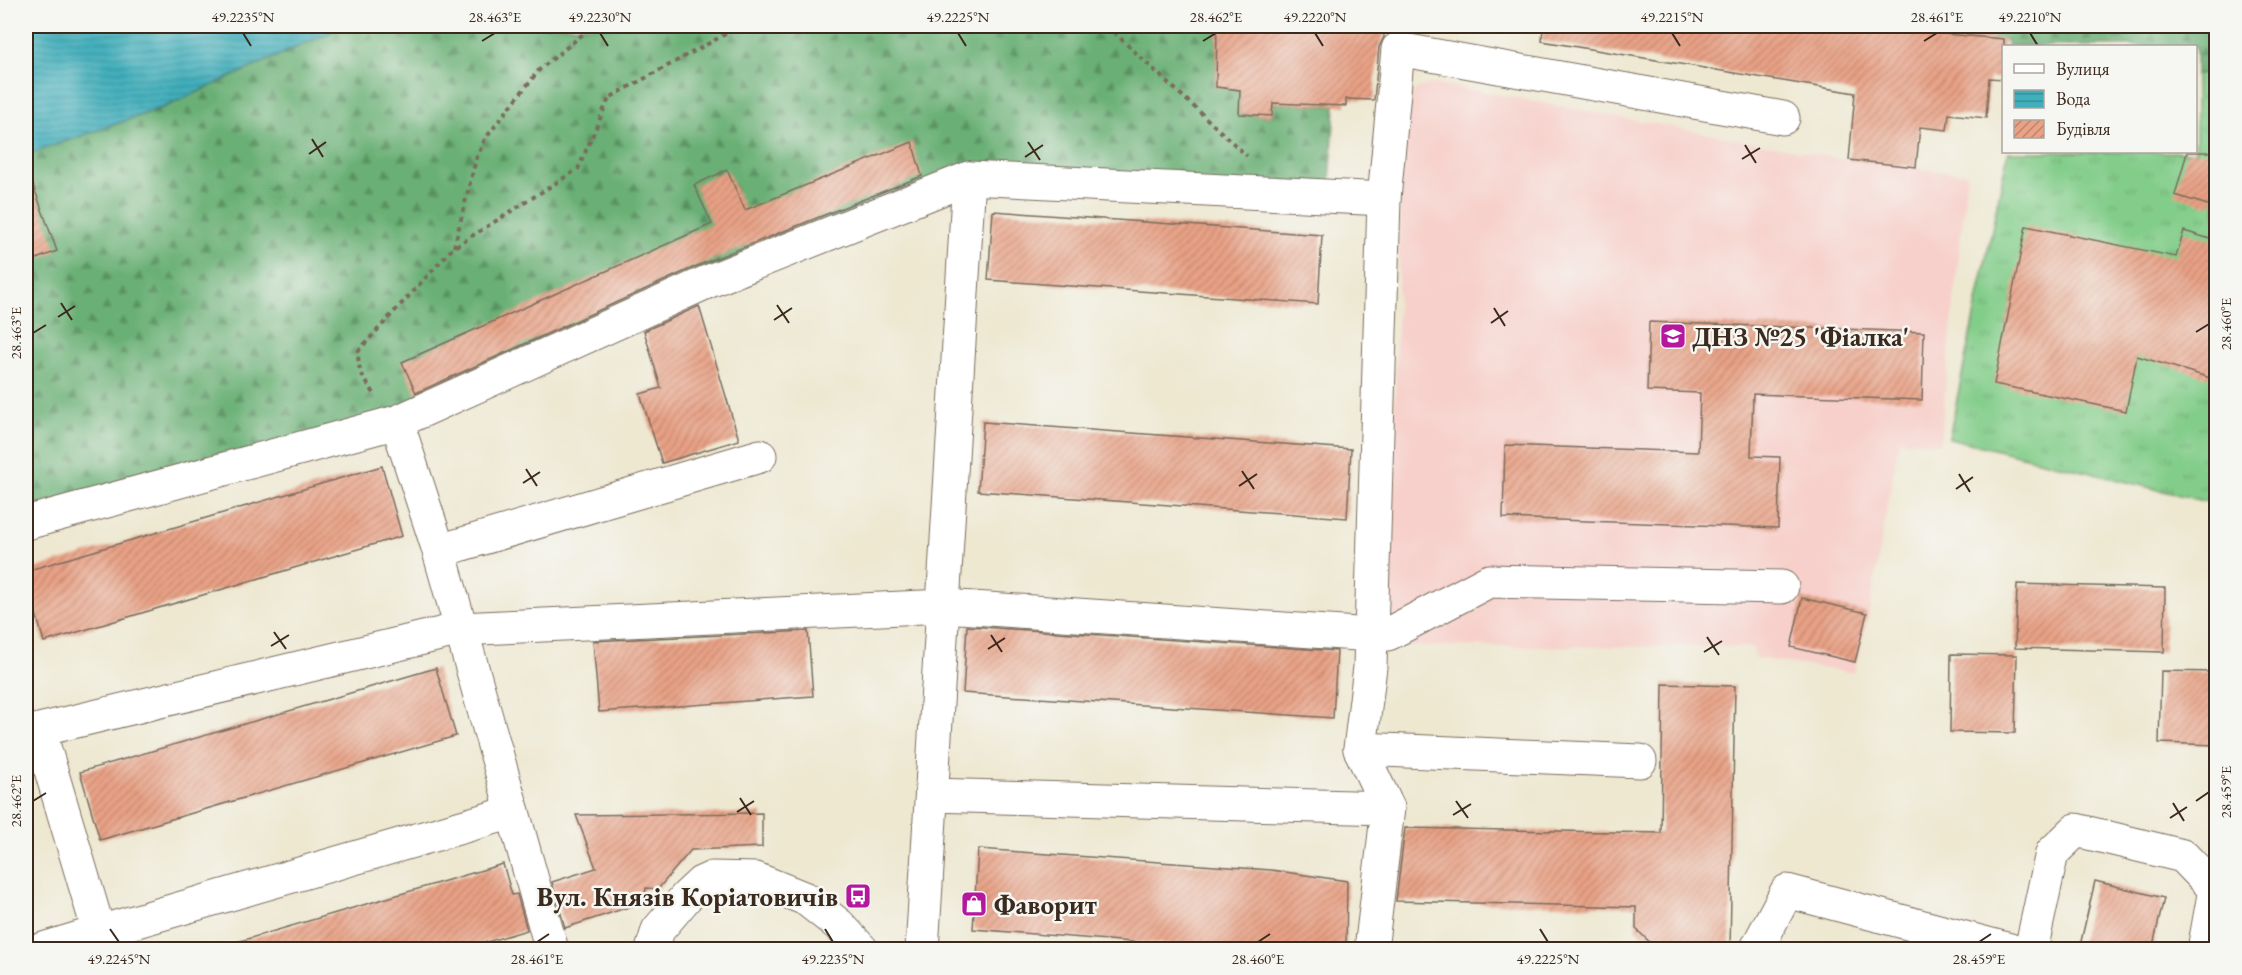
<svg xmlns="http://www.w3.org/2000/svg" width="2242" height="975" font-family="'EB Garamond',serif">
<style>
.built{fill:#f7d0cb}
.grass{fill:url(#grass-tufts);stroke:#5f7c54;stroke-width:1.5}
.forest{fill:url(#forest-firs);stroke:#526d4a;stroke-width:1.5}
.water{fill:url(#water-rules);stroke:#3e6c6d;stroke-width:1.5}
.building{fill:url(#building-hatch)}
.lines{fill:none;stroke-linecap:round;stroke-linejoin:round}
.minor-casing{stroke:#7a6c5d;stroke-width:35}
.path{stroke:#7a6c5d;stroke-width:4;stroke-dasharray:4.5 4.5;stroke-linecap:butt}
.minor{stroke:#fff;stroke-width:33}
.ticks{fill:none;stroke:#3b2a1e;stroke-width:2}
.labels{text-anchor:middle;dominant-baseline:central;stroke-width:5;stroke-linejoin:round;paint-order:stroke}
.poi-label{font-size:27px;font-weight:bold;fill:#3b2a1e;stroke:#f6f6f2;text-anchor:start}
.neatline{fill:none;stroke:#3b2a1e;stroke-width:2}
.ticks-label{font-size:15px;text-anchor:middle;fill:#3b2a1e}
</style>
<defs>
<pattern id="grass-tufts" width="24" height="20" patternUnits="userSpaceOnUse" patternTransform="scale(1.5)"><rect width="24" height="20" fill="#83cd8a"/><path d="M3 7l-1-3M5 7V3M7 7l1-3M15 17l-1-3M17 17v-4M19 17l1-3" fill="none" stroke="#72b077"/></pattern>
<pattern id="forest-firs" width="22" height="20" patternUnits="userSpaceOnUse" patternTransform="scale(1.5)"><rect width="22" height="20" fill="#6ab076"/><path d="M5 1l3.5 6h-7zM16 11l3.5 6h-7z" fill="#588f60"/></pattern>
<pattern id="water-rules" width="6" height="5" patternUnits="userSpaceOnUse" patternTransform="scale(1.5)"><rect width="6" height="5" fill="#40afbc"/><path d="M0 2.5h6" fill="none" stroke="#378f98"/></pattern>
<pattern id="building-hatch" width="6" height="6" patternUnits="userSpaceOnUse" patternTransform="scale(1.5)"><rect width="6" height="6" fill="#e9a286"/><path d="M-1 1l2-2M0 6l6-6M5 7l2-2" fill="none" stroke="#be846d"/></pattern>
</defs>
<rect width="100%" height="100%" fill="#f6f6f2"/>
<filter id="ink" filterUnits="userSpaceOnUse"><feTurbulence type="fractalNoise" baseFrequency=".0167" numOctaves="2"/><feDisplacementMap in="SourceGraphic" scale="12" xChannelSelector="R" yChannelSelector="G"/><feConvolveMatrix kernelMatrix="1 2 1 2 8 2 1 2 1" color-interpolation-filters="sRGB"/></filter>
<filter id="wash" filterUnits="userSpaceOnUse"><feTurbulence type="fractalNoise" baseFrequency=".008" numOctaves="4" result="noise"/><feDisplacementMap in="SourceGraphic" scale="24" xChannelSelector="R" yChannelSelector="G"/><feGaussianBlur stdDeviation="1.35" result="paint"/><feColorMatrix in="noise" values="0 0 0 0 0 0 0 0 0 0 0 0 0 0 0 0 0 1.4 0 .05"/><feComposite in="paint" operator="in"/></filter>
<g filter="url(#wash)">
<rect width="100%" height="100%" fill="#eee8d1"/>
<polygon class="built" points="1435,83 1849,160 1967,174 1940,444 1899,440 1869,613 1854,673 1756,658 1752,647 1388,646 1403,105 1417,88"/>
<polygon class="grass" points="2210,72 2216,74 2216,504 1949,438 2008,152 2196,152 2196,74"/>
<g class="forest">
<polygon points="344,26 1217,26 1216,87 1240,90 1239,114 1272,116 1273,103 1335,106 1329,196 969,178 397,422 26,523 26,155 162,108"/>
<polygon points="1911,26 2216,26 2216,74 2210,72 2196,74 2196,46 2007,46 2007,40 1949,35 1908,62"/>
</g>
<polygon class="water" points="26,26 344,26 162,108 26,155"/>
<g id="blocks">
<g class="building">
<polygon points="1217,26 1384,26 1384,37 1379,47 1374,100 1346,99 1346,106 1273,103 1272,116 1239,114 1240,90 1216,87"/>
<polygon points="1543,26 1911,26 1910,31 2004,39 2004,79 1989,78 1986,118 1949,114 1947,130 1920,127 1916,167 1849,160 1855,93 1542,41"/>
<polygon points="912,142 922,176 699,265 416,393 402,362 712,224 694,185 727,170 745,210"/>
<polygon points="2187,152 2217,152 2217,187 2211,206 2175,195"/>
<polygon points="26,174 29,174 57,251 26,263"/>
<polygon points="993,211 1322,235 1318,304 988,280"/>
<polygon points="2026,226 2176,257 2184,231 2217,241 2217,380 2137,356 2126,411 1994,384"/>
<polygon points="699,306 739,440 662,463 640,394 661,388 644,331"/>
<polygon points="1649,322 1924,332 1922,400 1753,394 1751,456 1780,457 1778,528 1503,518 1505,445 1698,452 1700,393 1647,391"/>
<polygon points="983,422 1351,449 1347,518 978,491"/>
<polygon points="382,466 402,536 44,642 26,578 26,571"/>
<polygon points="2017,584 2165,588 2164,652 2015,648"/>
<polygon points="1802,598 1867,613 1855,662 1791,647"/>
<polygon points="967,626 1337,651 1333,718 963,693"/>
<polygon points="808,631 813,696 599,712 593,641"/>
<polygon points="1951,654 2017,655 2015,733 1950,732"/>
<polygon points="436,668 456,736 100,840 80,772"/>
<polygon points="2161,671 2217,672 2217,745 2159,743"/>
<polygon points="1663,684 1735,686 1730,950 1658,950 1636,929 1636,907 1396,901 1405,828 1661,833"/>
<polygon points="762,813 762,847 691,850 658,889 646,888 644,902 565,928 552,882 596,868 576,815"/>
<polygon points="978,849 1271,870 1347,881 1346,950 1231,950 973,929"/>
<polygon points="503,864 512,895 517,894 527,930 460,950 238,950 237,942"/>
<polygon points="2095,881 2164,898 2152,950 2079,950"/>
</g>
</g>
</g>
<g filter="url(#ink)">
<use href="#blocks" fill-opacity="0" stroke="#7a6c5d" stroke-width="1.5"/>
<g class="lines">
<defs>
<g id="minor">
<polyline points="397,422 439,551 552,950"/>
<polyline points="26,523 397,422 707,282 969,178 1384,199"/>
<polyline points="439,551 760,456"/>
<polyline points="1360,749 1640,761"/>
<polyline points="932,795 1388,808"/>
<polyline points="99,932 513,812"/>
<polyline points="40,950 99,932 39,730 461,629 944,606 1372,635 1388,634 1489,581 1782,587"/>
<polyline points="652,950 658,930 687,896 701,883 712,878 756,879 806,899 839,925 862,950"/>
<polyline points="922,950 969,178"/>
<polyline points="1371,950 1388,808 1360,749 1370,667 1384,199 1398,49 1783,118"/>
<polyline points="1756,950 1787,891 2010,950"/>
<polyline points="2031,950 2052,853 2076,830 2183,856 2215,889 2204,950"/>
</g>
</defs>
<use href="#minor" class="minor-casing"/>
<g class="path">
<polyline points="1107,26 1247,156"/>
<polyline points="454,247 476,159 485,139 539,70 593,26"/>
<path d="M374,393C363,378 356,368 359,350L453,248L578,169L609,98L731,31L749,26"/>
</g>
<use href="#minor" class="minor"/>
</g>
</g>
<path class="ticks" d="M243,33L251,46M600,33L608,46M958,33L966,46M1315,33L1323,46M1672,33L1680,46M2030,33L2038,46M482,41L495,33M1203,41L1216,33M1924,41L1937,33M312,139L323,157M1028,142L1040,160M1745,145L1756,163M309,154L326,142M1025,157L1043,145M1742,159L1760,148M61,303L72,320M777,305L789,323M1494,308L1505,326M58,317L75,306M774,320L792,308M1491,323L1508,311M2196,332L2209,324M33,333L46,325M526,469L537,486M1242,471L1254,489M1959,474L1970,492M523,483L540,472M1239,486L1257,474M1956,489L1973,477M274,632L286,649M991,635L1002,652M1707,637L1719,655M271,646L289,635M988,649L1005,638M1704,652L1722,641M740,798L751,815M33,801L46,793M1456,801L1468,818M2196,801L2209,792M2173,803L2184,821M737,812L754,801M1453,815L1471,804M2170,818L2187,807M110,929L119,942M825,929L833,942M1540,929L1548,942M537,942L549,934M1258,942L1270,934M1979,942L1991,934"/>
<defs>
<symbol id="school-square" viewBox="-11 -11 22 22"><rect x="-9" y="-9" width="18" height="18" rx="4" fill="#b5179e" stroke="#f6f6f2"/><path d="M0-5L7-2L0 1L-7-2ZM-4 1L0 2.5L4 1V4Q0 6-4 4Z" fill="#fff"/></symbol>
<symbol id="bus-square" viewBox="-11 -11 22 22"><rect x="-9" y="-9" width="18" height="18" rx="4" fill="#b5179e" stroke="#f6f6f2"/><path d="M-5-6H5V4H4V6H2V4H-2V6H-4V4H-5ZM-3.5-4V0h7V-4ZM-3.5 1.2v1.5H-2V1.2ZM2 1.2v1.5H3.5V1.2Z" fill="#fff"/></symbol>
<symbol id="shop-square" viewBox="-11 -11 22 22"><rect x="-9" y="-9" width="18" height="18" rx="4" fill="#b5179e" stroke="#f6f6f2"/><path d="M-5-2.5h2.3a2.7 3.5 0 0 1 5.4 0H5L5.5 6h-11ZM-1.5-2.5h3a1.5 2.3 0 0 0-3 0Z" fill="#fff"/></symbol>
</defs>
<g fill-rule="evenodd">
<use href="#school-square" x="1658" y="321" width="30" height="30"/>
<use href="#bus-square" x="843" y="881" width="30" height="30"/>
<use href="#shop-square" x="959" y="889" width="30" height="30"/>
</g>
<g class="labels">
<g class="poi-label">
<text x="1692" y="336">ДНЗ №25 'Фіалка'</text>
<text x="838" y="896" text-anchor="end">Вул. Князів Коріатовичів</text>
<text x="994" y="904">Фаворит</text>
</g>
</g>
<rect width="2242" height="975" fill="none" stroke="#f6f6f2" stroke-width="66"/>
<rect x="2002" y="45" width="195" height="108" fill="#f6f6f2" stroke="#aba49d" stroke-width="1.5"/>
<rect x="2014" y="64" width="30" height="9" fill="#ffffff" stroke="#aba49d" stroke-width="1.5"/>
<text x="2056" y="75" font-size="18" fill="#3b2a1e">Вулиця</text>
<rect x="2014" y="90" width="30" height="18" fill="url(#water-rules)" stroke="#aba49d" stroke-width="1.5"/>
<text x="2056" y="105" font-size="18" fill="#3b2a1e">Вода</text>
<rect x="2014" y="120" width="30" height="18" fill="url(#building-hatch)" stroke="#aba49d" stroke-width="1.5"/>
<text x="2056" y="135" font-size="18" fill="#3b2a1e">Будівля</text>
<rect x="33" y="33" width="2176" height="909" class="neatline"/>
<g class="ticks-label">
<text x="243" y="22">49.2235°N</text>
<text x="495" y="22">28.463°E</text>
<text x="600" y="22">49.2230°N</text>
<text x="958" y="22">49.2225°N</text>
<text x="1216" y="22">28.462°E</text>
<text x="1315" y="22">49.2220°N</text>
<text x="1672" y="22">49.2215°N</text>
<text x="1937" y="22">28.461°E</text>
<text x="2030" y="22">49.2210°N</text>
<text transform="translate(2226 324) rotate(-90)" y="5">28.460°E</text>
<text transform="translate(16 333) rotate(-90)" y="5">28.463°E</text>
<text transform="translate(2226 792) rotate(-90)" y="5">28.459°E</text>
<text transform="translate(16 801) rotate(-90)" y="5">28.462°E</text>
<text x="119" y="964">49.2245°N</text>
<text x="537" y="964">28.461°E</text>
<text x="833" y="964">49.2235°N</text>
<text x="1258" y="964">28.460°E</text>
<text x="1548" y="964">49.2225°N</text>
<text x="1979" y="964">28.459°E</text>
</g>
</svg>
